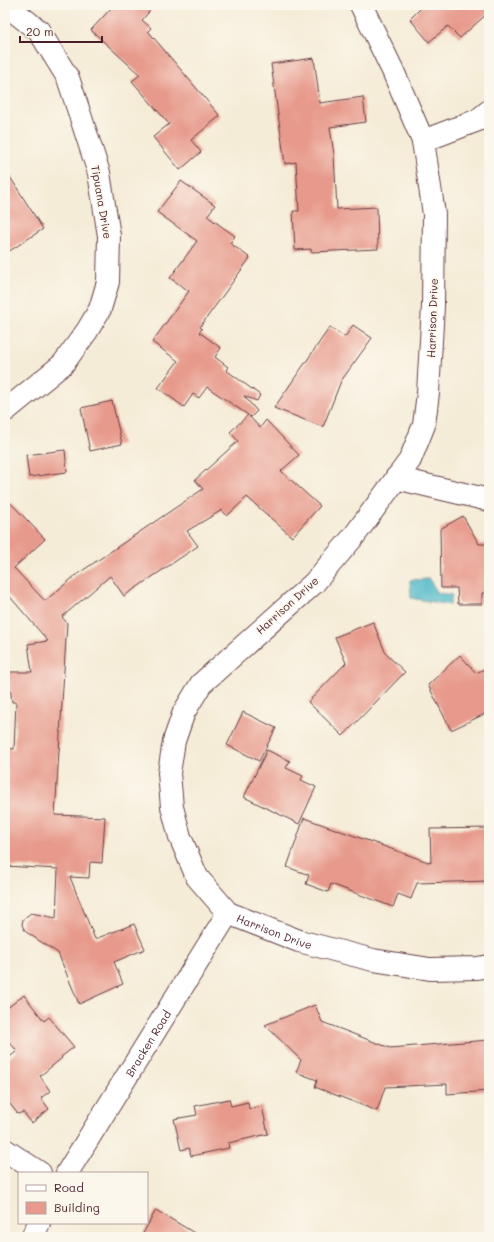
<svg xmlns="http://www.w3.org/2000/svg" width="494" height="1242" font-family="Mali,sans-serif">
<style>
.water{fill:#4bb7c8;stroke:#4a6b7a}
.building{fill:#e79a8b}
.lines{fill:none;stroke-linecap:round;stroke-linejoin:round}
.minor-casing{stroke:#643e45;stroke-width:24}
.minor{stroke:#fff;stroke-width:22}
.labels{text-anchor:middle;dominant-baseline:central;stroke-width:3.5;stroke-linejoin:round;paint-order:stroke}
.street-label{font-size:11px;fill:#4a1f2b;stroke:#fbf7ec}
</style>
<rect width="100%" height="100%" fill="#fbf7ec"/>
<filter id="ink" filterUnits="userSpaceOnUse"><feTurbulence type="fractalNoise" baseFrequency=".025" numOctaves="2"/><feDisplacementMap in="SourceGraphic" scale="8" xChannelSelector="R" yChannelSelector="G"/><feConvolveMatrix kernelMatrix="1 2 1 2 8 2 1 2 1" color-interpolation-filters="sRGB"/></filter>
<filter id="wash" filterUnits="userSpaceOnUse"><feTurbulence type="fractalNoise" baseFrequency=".012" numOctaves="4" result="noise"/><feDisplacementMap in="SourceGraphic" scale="16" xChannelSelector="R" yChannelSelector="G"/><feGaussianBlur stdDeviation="0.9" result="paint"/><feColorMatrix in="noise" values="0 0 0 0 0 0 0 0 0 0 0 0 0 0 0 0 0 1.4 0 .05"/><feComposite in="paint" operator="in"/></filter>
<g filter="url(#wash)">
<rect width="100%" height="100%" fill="#f5ecd7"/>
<polygon class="water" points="429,579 438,593 452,595 450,605 411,598 410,580"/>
<g id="blocks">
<g class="building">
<polygon points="114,5 155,5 142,20 151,28 148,31 220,116 191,140 201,152 180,170 153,137 169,124 132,81 140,75 91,30"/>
<polygon points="424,5 489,5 489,12 460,38 448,26 429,42 410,19"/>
<polygon points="314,58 320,103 363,97 366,122 330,127 334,155 337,209 377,207 378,249 311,252 311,249 295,250 293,211 299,211 296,162 285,164 271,64"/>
<polygon points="5,169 43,229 5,254"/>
<polygon points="181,181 215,205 207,216 235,236 230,243 250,258 200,327 202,329 199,332 221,348 215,357 228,367 226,370 260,395 257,401 244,396 257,411 251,417 249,416 260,428 266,420 299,455 281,471 320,506 292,537 247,497 227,516 222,510 187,531 198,546 124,596 110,576 62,617 67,623 55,815 105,817 102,863 90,862 89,878 70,877 95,939 134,924 145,949 114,962 123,984 79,1004 58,953 26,932 22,925 23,919 31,913 56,918 58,869 5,866 5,748 14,749 16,702 12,702 8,672 32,672 28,644 48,641 5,591 5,497 45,539 14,568 45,601 76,575 203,489 195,480 238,441 230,432 248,415 207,387 199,398 193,394 184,407 158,388 178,361 152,342 189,291 170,278 197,241 157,212"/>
<polygon points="353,325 372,338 341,381 323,427 274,408 330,327 345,337"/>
<polygon points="112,401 122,444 90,451 81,408"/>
<polygon points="65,450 67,472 29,477 26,455"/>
<polygon points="463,516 479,544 489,544 489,593 482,593 482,604 458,604 457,588 441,588 440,529"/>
<polygon points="373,622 386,654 405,672 343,736 308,702 346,663 335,637"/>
<polygon points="460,655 476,673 489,667 489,712 451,730 428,685"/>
<polygon points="243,712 276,728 259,761 227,745"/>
<polygon points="267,750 290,761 286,768 303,776 301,780 316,787 299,824 244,797"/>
<polygon points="304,818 431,863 430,829 489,828 489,881 417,883 411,899 398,894 393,907 331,884 328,892 306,884 309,875 287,867"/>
<polygon points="24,995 44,1021 49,1017 74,1047 61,1057 62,1058 40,1076 50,1091 41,1098 49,1109 32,1123 23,1112 18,1114 5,1098 5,1061 17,1051 5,1037 5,1010"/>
<polygon points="315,1005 322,1022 390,1048 489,1040 489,1091 447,1094 447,1084 385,1087 377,1111 315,1087 317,1080 296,1072 301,1060 265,1025"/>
<polygon points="229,1099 231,1106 248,1102 249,1109 262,1106 268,1134 228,1143 229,1148 191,1156 189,1148 181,1150 174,1119 197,1115 195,1106"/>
<polygon points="156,1210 201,1237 141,1237"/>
</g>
</g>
</g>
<g filter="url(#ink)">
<use href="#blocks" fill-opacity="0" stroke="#643e45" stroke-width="1"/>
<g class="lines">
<defs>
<g id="minor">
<path id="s1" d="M361,5L393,71L423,141L434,214L433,306L428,393L424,425L410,460L354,536L314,583L201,684L184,712L174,741L169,773L172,807L180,837L197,877L228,913L299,941L373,960L430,969L477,968L489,966"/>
<polyline points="423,141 478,120 489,111"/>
<polyline points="5,411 63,364 87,331 100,309 108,282 109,236 99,173 68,78 39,31 6,5"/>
<polyline points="396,478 489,500"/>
<polyline points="5,1150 40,1173"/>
<path id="s2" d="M67,1173L228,913"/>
<polyline points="32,1237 39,1223"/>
</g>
</defs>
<use href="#minor" class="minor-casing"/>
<use href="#minor" class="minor"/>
</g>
</g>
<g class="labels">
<g class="street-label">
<text transform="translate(102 202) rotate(80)">Tipuana Drive</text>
<text transform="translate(432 318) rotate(-88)">Harrison Drive</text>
<text transform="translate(287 605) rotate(-42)">Harrison Drive</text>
<text stroke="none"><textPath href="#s1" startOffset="1082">Harrison Drive</textPath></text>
<text stroke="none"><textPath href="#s2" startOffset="153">Bracken Road</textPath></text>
</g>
</g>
<rect width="494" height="1242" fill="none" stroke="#fbf7ec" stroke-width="20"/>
<rect x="18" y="1172" width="130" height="52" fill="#fbf7ec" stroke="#b4a19f"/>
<rect x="26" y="1185" width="20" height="6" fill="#ffffff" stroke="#b4a19f"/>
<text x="54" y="1192" font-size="12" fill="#4a1f2b">Road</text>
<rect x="26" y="1202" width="20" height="12" fill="#e79a8b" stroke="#b4a19f"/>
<text x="54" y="1212" font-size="12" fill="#4a1f2b">Building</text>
<path d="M20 36v6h82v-6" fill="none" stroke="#4a1f2b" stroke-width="2"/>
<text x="26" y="36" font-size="12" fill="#4a1f2b" stroke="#fbf7ec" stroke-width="3" paint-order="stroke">20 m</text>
</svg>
